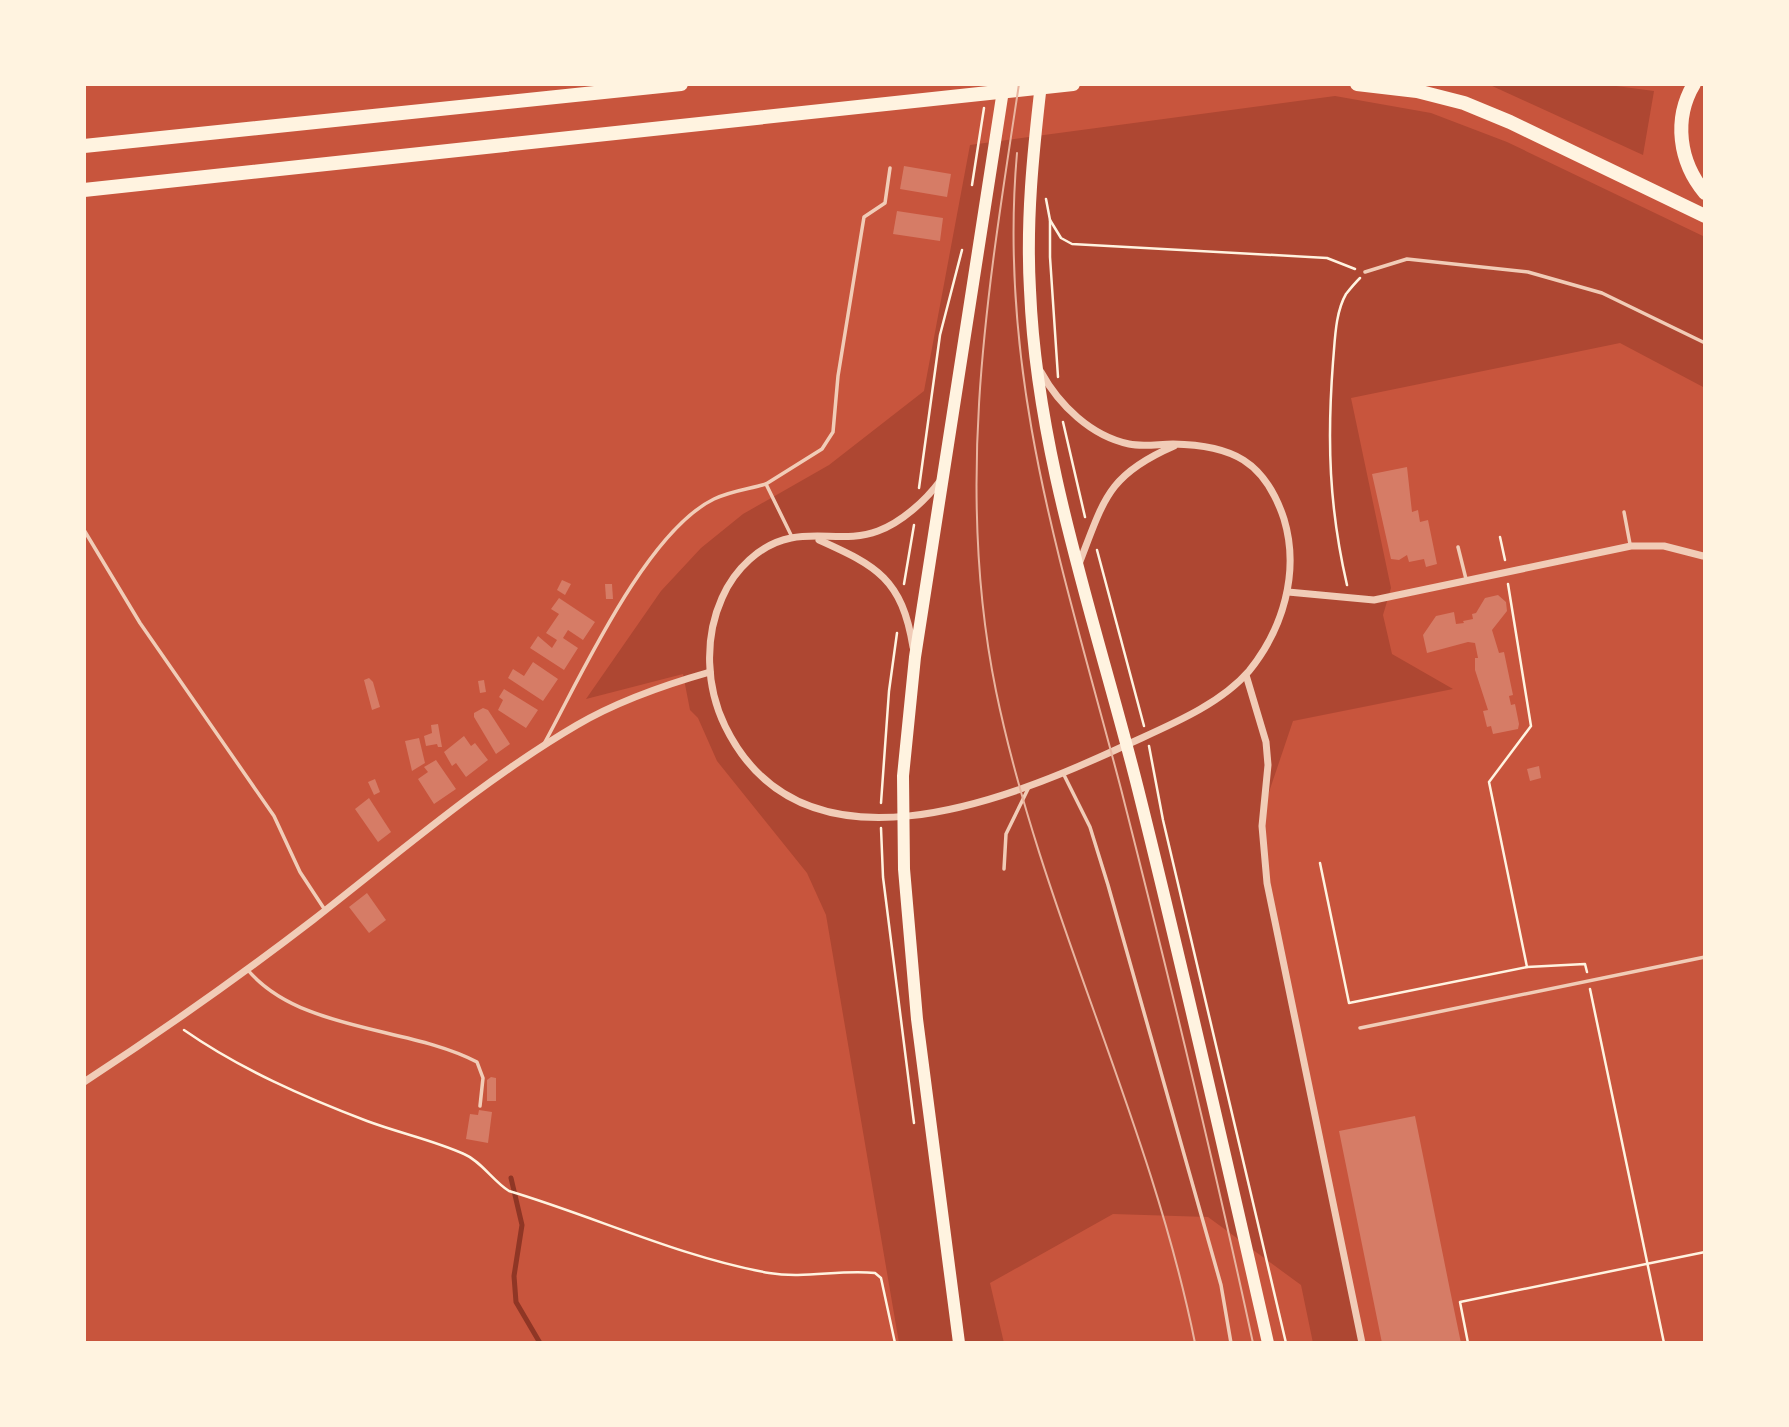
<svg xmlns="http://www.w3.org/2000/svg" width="1789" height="1427" font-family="Lora,serif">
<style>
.green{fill:#ae4732}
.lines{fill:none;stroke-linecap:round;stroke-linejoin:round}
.stream{stroke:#8f3625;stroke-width:5}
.building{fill:#d67c66}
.path{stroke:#fff3e0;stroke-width:2.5}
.service{stroke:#f1ccb7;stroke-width:3.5}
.minor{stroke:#f1ccb7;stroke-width:7}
.primary{stroke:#fff3e0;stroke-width:12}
.motorway{stroke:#fff3e0;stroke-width:14}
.tram{stroke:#e9b49f;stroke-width:2}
</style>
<rect width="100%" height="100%" fill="#c8553d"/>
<g class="green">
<polygon points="1601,84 1654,91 1643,155 1490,85"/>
<polygon points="1335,96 1431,113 1507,142 1705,237 1705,388 1620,343 1351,398 1391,588 1383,615 1392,654 1453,689 1293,721 1268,795 1261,852 1360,1343 1313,1343 1301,1285 1208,1217 1113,1214 990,1283 1004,1343 899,1343 826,915 807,873 717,761 698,718 690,710 683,674 586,699 661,591 701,548 743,514 829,465 924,391 970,145"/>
</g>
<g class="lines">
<polyline class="stream" points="511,1178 522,1225 514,1276 516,1302 540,1343"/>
</g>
<g class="building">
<polygon points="904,166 951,174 947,197 900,189"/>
<polygon points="897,211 943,218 940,241 893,234"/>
<polygon points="1407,467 1412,512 1418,510 1420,522 1428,520 1437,564 1426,567 1424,559 1409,562 1407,555 1399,560 1391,559 1372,474"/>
<polygon points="562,580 571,584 565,595 557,590"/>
<polygon points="605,584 612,584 613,599 606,599"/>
<polygon points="1498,595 1506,602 1507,611 1492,630 1499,653 1504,652 1513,695 1509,696 1511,705 1515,704 1519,724 1518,729 1493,734 1491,726 1487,727 1483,711 1488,710 1475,670 1475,658 1478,658 1475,643 1468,642 1427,653 1423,635 1436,616 1454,612 1456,624 1464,623 1463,621 1473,619 1472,614 1476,613 1485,598"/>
<polygon points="559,598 595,622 583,640 568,630 563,638 578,648 564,670 530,648 538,636 552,648 557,640 546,633 559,614 551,609"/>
<polygon points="533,662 558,679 543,701 508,678 513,669 524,676"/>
<polygon points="369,678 373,682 380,707 372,710 364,680"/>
<polygon points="484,680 486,692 480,693 478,681"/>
<polygon points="504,689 538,710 526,728 498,710 503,700 499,697"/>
<polygon points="483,708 488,710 510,744 496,754 474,717 474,713"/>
<polygon points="438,724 442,747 438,747 437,744 426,746 424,736 432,733 431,725"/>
<polygon points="464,736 471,746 475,743 488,760 466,777 456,763 452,766 444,752"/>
<polygon points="419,738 425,763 412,771 405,741"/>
<polygon points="436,760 456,789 434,804 418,779 428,772 424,767"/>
<polygon points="1539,766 1541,778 1530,781 1527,769"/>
<polygon points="375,779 380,792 374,795 368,782"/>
<polygon points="369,798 391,832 378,842 355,809"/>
<polygon points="367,893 386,920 369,933 349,907"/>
<polygon points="491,1077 496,1078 496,1101 487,1101 487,1080"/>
<polygon points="479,1110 492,1112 488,1143 466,1139 470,1114 478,1115"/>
<polygon points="1415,1116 1450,1290 1461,1343 1382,1343 1339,1131"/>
</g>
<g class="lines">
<g class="path">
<polyline points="972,185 984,108"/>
<polyline points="1046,199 1050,220 1050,257 1058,377"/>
<polyline points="1050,220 1061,238 1072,244 1327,258 1355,269"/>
<polyline points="1063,422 1085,517"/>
<polyline points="919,488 940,335 962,250"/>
<polyline points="1500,537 1505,560"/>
<polyline points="1097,550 1144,726"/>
<polyline points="904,584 914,525"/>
<polyline points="1508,584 1531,726 1489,782 1527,967"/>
<path d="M1347,585C1329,507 1327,441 1333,362C1335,341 1335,313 1346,294C1350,289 1355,283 1360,278"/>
<polyline points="1149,746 1163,820 1286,1343"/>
<polyline points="881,803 889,691 897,633"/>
<polyline points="881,828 883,877 914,1123"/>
<polyline points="1320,863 1349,1003 1527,967 1585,964 1587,972"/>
<polyline points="1590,989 1664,1343"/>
<path d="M184,1030C240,1069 304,1097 367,1121C399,1133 433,1140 464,1154C481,1161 493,1181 509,1191C596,1217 680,1257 769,1273C805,1279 841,1269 875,1273L881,1278L895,1343"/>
<polyline points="1468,1343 1460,1302 1705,1252"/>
</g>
<g class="service">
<polyline points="1365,272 1407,259 1528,272 1602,293 1705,343"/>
<polyline points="1624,512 1630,544"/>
<polyline points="84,530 140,623 274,816 300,872 325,910"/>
<polyline points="792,537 766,484 822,449 833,432 838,376 864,217 885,203 890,168"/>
<polyline points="1458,547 1466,579"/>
<path d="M545,742C581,676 646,532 714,499C730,491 749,489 766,484"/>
<polyline points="1063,773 1090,827 1108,885 1221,1285 1231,1343"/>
<polyline points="1004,869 1006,834 1028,789"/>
<path d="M247,969C299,1032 409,1026 477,1062L483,1078L480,1106"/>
<polyline points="1360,1028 1705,957"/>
</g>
<g class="minor">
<path d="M940,481C926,500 902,522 878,531C849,542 820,532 791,538C760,544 734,570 722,598C704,638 706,687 725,726C802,884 1006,801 1124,746C1165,727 1219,706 1249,671C1283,629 1300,572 1284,519C1265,461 1232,445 1173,444C1159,444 1143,447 1129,444C1091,436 1059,405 1041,372"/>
<path d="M819,540C877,566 902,579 913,647"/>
<path d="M1079,564C1104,500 1107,475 1174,446"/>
<polyline points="1288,592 1374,600 1631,546 1664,546 1703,556"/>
<polyline points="1246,675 1266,742 1268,765 1262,826 1267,883 1362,1343"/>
<path d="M84,1082C162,1031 239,977 313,920C399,853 483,780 577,725C618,701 664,685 710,672"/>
</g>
<g class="primary">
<path d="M1041,84C1033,153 1026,221 1030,290C1037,460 1097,625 1138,789C1184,973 1226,1158 1268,1343"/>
<polyline points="959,1343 917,1019 904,869 903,776 915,657 1004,84"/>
</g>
<g class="motorway">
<polyline points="1357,84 1417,91 1464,103 1510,122 1705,216"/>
<path d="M1694,84C1673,119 1679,162 1705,193"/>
<polyline points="84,146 681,84"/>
<polyline points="84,190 1073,84"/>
</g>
<g class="tram">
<path d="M1019,84C988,288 954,485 996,691C1042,914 1150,1119 1195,1343"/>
<path d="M1017,153C997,379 1065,575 1121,789C1168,973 1213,1158 1253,1343"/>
</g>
</g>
<rect width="1789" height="1427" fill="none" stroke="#fff3e0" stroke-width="172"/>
</svg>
